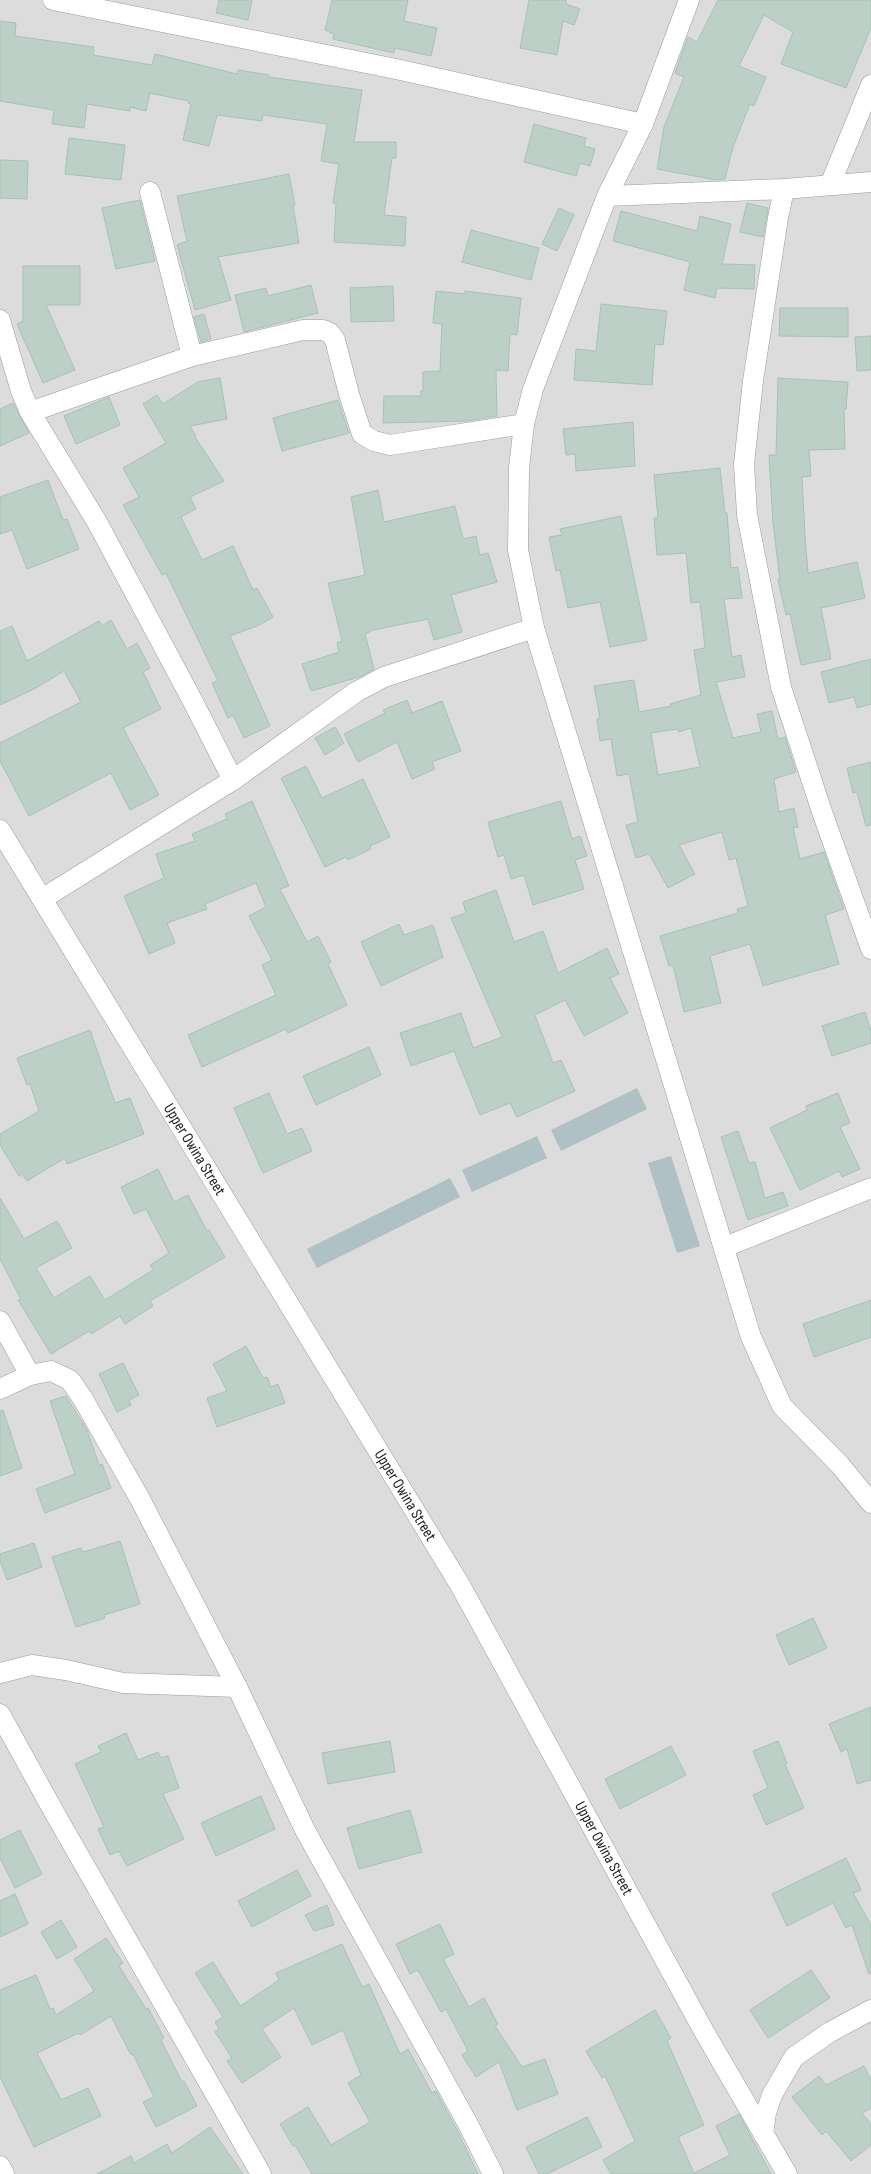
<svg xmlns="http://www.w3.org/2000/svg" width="871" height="2174" font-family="'Sofia Sans Condensed',sans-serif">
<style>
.residential{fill:#dbdcdb}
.construction{fill:#afc1c5}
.building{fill:#bdd0c8;stroke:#a5c3b7;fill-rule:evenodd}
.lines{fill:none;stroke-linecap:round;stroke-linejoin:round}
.street-casing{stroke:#9b9b9b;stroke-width:21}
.street{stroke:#fff;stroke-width:20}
.labels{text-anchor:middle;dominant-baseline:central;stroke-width:4;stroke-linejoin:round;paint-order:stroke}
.street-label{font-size:16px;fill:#1e1e1e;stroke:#fff}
</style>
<rect width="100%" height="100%" fill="#e4f0ee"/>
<rect class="residential" x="0" y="0" width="871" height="2174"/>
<g class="construction">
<polygon points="637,1088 647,1109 561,1151 551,1130"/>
<polygon points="537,1136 547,1158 472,1192 462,1170"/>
<polygon points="671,1156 700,1246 677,1253 648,1163"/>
<polygon points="450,1178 460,1197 317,1268 307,1249"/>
</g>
<g class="building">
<polygon points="219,0 252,0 248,20 216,13"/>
<polygon points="332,0 408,0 404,21 437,28 431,56 395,48 394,53 333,39 334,34 325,30"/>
<polygon points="529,0 566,0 566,4 580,9 574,25 563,21 557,55 520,48"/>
<polygon points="718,0 871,0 871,28 846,88 781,64 793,32 764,15 739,66 766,77 754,106 750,104 733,147 725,179 716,180 657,169 664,127 684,77 675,73 688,37 697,42"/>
<polygon points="0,21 16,23 15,36 94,47 93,55 152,65 155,54 237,74 238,70 269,75 269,77 362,90 354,142 396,142 396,158 392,158 384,215 406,217 405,246 334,242 336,203 333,203 339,164 321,161 327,124 263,115 262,121 217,115 209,146 183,140 191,104 188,103 188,101 150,93 146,111 130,107 130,111 87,104 84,128 52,124 54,110 0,101"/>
<polygon points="534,124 586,138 584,146 595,149 590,166 580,163 576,176 524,162"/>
<polygon points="69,138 125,145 121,180 65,174"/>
<polygon points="0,160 28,161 27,199 0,198"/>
<polygon points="289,174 295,205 293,205 299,243 218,257 231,300 195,310 177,245 187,241 177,196"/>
<polygon points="140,200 155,261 116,269 102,208"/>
<polygon points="747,203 768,208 763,237 740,232"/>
<polygon points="559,208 574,215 557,251 542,244"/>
<polygon points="621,211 697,231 700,216 731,224 722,264 755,265 754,289 717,288 715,298 684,290 690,262 613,241"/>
<polygon points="471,230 539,248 531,280 462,262"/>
<polygon points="23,266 80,266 80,305 46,305 75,370 43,383 17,324 23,321"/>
<polygon points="311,285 318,313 244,332 235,295 266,288 268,296"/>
<polygon points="393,286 394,321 351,322 350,288"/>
<polygon points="436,291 465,294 465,291 521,298 517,335 510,334 508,371 496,370 497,416 467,421 383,423 384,396 421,396 421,391 423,391 423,372 440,371 442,324 433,323"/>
<polygon points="601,304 667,311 663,345 655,344 652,385 574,380 576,349 596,351"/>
<polygon points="780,308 848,308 848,337 779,336"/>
<polygon points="204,314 211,339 201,342 194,317"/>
<polygon points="871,336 871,370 857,371 855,337"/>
<polygon points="220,378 227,419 190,426 196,436 195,437 224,481 190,497 196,509 181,517 202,560 233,546 253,590 257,588 273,617 257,626 230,636 270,726 244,738 233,715 228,718 212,683 218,681 166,573 162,575 123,505 139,497 123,468 166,443 143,404 157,395 163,404 198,382"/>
<polygon points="778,378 848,382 846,409 844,409 845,449 809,450 811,476 802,477 805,536 808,573 857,562 865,598 821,608 831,659 801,665 790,614 786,615 778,580 780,580 773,523 769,455 776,455"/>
<polygon points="109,397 120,425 76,444 64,416"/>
<polygon points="338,400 349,433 282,451 273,418"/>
<polygon points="13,403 29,433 0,446 0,409"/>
<polygon points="633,422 635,466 576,471 575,454 566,455 563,429"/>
<path d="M720,468L725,513H727L731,568L738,567L742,598L724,599L732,657L741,655L745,677L716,682L733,738L761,732L757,714L772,711L778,739L785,737L796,772L774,779L779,812L794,808L798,827L793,828L800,859L824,852L844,909L825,915L839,964L763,986L750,944L710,956L721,1003L684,1012L673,965L669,966L660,936L738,913L737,909L748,906L736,858L729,860L722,832L679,845L695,874L668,888L649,854L636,858L626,825L638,822L629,774L617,776L611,739L600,741L597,719L600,718L594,686L634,680L639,712L671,706L670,704L701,695L694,650L705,648L700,602L691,603L686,553L657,555L654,518H658L654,475ZM691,728L700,767L658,775L651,733L678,729L679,732Z"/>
<polygon points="48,480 63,520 67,519 79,549 27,569 12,530 0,534 0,497"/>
<polygon points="378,490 384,522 455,506 463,539 476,536 480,555 488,553 497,582 451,595 462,632 434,640 428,619 373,630 365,634 374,669 362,676 311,691 302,664 339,652 337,643 342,641 328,583 365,575 351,497"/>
<polygon points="621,516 647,640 610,647 600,602 568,608 560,570 556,571 549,537 562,535 560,529"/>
<polygon points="111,620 127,649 137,643 150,668 143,672 161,709 123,728 159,795 130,810 111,773 29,816 0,761 0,743 81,702 64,671 36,688 0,705 0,631 12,626 27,661 99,621 102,626"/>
<polygon points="871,659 871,704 857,708 854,697 829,703 821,672"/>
<polygon points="407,700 412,713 442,701 461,751 432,762 435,769 412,779 397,742 358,762 344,734 385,713 383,710"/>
<polygon points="335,727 344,743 325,755 315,738"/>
<polygon points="871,762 871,825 866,826 857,792 853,793 847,768"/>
<polygon points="306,766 322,798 363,779 390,837 370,846 371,849 348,860 346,857 325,867 281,778"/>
<polygon points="252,801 289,886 280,889 307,942 318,936 331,962 328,964 347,1005 288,1033 286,1029 202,1067 188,1035 276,995 262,965 272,960 249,916 266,907 256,883 205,904 207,909 167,923 175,943 149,954 124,896 164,878 156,854 195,841 192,834 227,819 225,814"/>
<polygon points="561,801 572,839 580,836 587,856 575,860 584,889 533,905 524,875 511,879 504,855 498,857 488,822"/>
<polygon points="496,890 514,942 543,931 558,973 607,948 619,974 610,978 628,1013 584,1036 565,1000 535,1015 553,1063 561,1060 575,1091 517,1117 510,1103 480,1115 454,1051 411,1066 400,1033 461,1013 473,1048 502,1037 451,918 466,913 463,902"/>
<polygon points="399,924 404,935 433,925 443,957 381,986 361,942"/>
<polygon points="865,1012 871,1031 871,1043 832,1056 822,1026"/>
<polygon points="90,1030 115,1103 130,1098 144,1134 67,1164 65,1158 27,1181 22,1174 19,1176 0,1145 0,1134 39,1111 30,1084 27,1085 17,1058"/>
<polygon points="369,1047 381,1075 316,1105 303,1076"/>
<polygon points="269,1093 287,1134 302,1128 312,1151 263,1173 234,1108"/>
<polygon points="838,1093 850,1123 840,1127 860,1169 842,1177 839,1171 800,1190 770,1128 807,1110 806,1106"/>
<polygon points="738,1131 749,1163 755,1162 765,1198 783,1192 788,1206 748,1220 721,1137"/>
<polygon points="158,1169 174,1202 188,1195 207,1231 209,1230 225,1257 150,1301 153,1306 125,1324 120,1316 91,1334 89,1331 51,1354 18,1300 21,1299 0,1259 0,1198 24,1239 57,1221 72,1248 36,1268 54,1298 90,1276 105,1300 153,1270 150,1265 169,1253 146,1209 134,1214 121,1187"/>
<polygon points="871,1300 871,1337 814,1357 803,1324"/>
<polygon points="246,1346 263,1378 267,1377 271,1387 278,1384 285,1403 217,1427 207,1398 227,1391 213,1364"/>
<polygon points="123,1363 139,1395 129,1400 131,1405 117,1412 99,1374"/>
<polygon points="66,1396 87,1430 99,1465 102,1464 111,1488 45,1513 36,1489 75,1474 50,1401"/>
<polygon points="3,1410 22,1468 0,1476 0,1411"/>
<polygon points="120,1541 140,1604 104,1615 105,1618 76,1627 52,1557 81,1548 83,1552"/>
<polygon points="34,1543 42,1567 7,1580 0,1561 0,1554"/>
<polygon points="813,1618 827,1648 789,1665 776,1635"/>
<polygon points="871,1707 871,1780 857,1784 847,1749 841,1752 829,1724"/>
<polygon points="126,1733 138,1760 158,1752 161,1758 168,1756 179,1788 163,1794 184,1839 127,1866 119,1851 110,1855 98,1829 104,1827 75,1764 101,1752 98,1746"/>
<polygon points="390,1741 395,1772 328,1784 322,1753"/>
<polygon points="778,1741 787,1763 785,1764 804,1808 766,1825 753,1795 768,1788 753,1751"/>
<polygon points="671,1746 686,1775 620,1809 605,1779"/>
<polygon points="261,1796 275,1829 216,1856 201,1823"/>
<polygon points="410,1810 422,1852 359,1869 347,1828"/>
<polygon points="20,1830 42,1874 15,1888 0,1858 0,1840"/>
<polygon points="846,1858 861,1890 853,1893 871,1925 871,1973 869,1974 852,1925 846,1928 833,1903 787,1926 772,1894"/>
<polygon points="297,1870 311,1896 252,1927 238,1901"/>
<polygon points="15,1894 28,1924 0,1937 0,1901"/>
<polygon points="327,1905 334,1925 314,1931 305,1915"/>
<polygon points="61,1920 77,1947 57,1959 41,1932"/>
<polygon points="440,1924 454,1954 443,1959 469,2007 484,1998 498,2024 495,2026 522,2067 545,2059 558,2094 517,2110 499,2062 476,2077 462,2055 468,2051 446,2009 441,2012 418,1970 410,1974 396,1944"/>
<polygon points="106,1938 123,1963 119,1966 146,2009 148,2008 164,2038 161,2040 182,2082 184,2081 197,2106 156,2127 143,2102 154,2097 133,2054 131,2055 111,2016 80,2035 79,2033 37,2053 61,2100 88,2088 101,2116 34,2147 0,2077 0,1990 36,1975 50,2009 53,2008 56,2015 94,1991 74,1959"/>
<polygon points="342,1944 362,1987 369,1984 400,2054 408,2049 432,2093 436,2091 457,2130 478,2174 312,2174 295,2145 293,2146 280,2124 308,2107 331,2145 370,2122 348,2083 361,2075 343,2030 312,2045 294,2008 262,2029 281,2057 242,2083 227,2061 232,2058 215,2032 219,2029 215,2022 223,2017 195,1973 213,1962 240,2006 279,1980 276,1973"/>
<polygon points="811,1970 830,1998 768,2038 750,2010"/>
<polygon points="655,2010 671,2038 667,2041 704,2125 678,2137 694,2173 730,2155 716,2126 739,2114 771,2174 611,2174 603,2160 635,2141 605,2076 602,2078 586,2051"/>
<polygon points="864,2066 871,2080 871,2108 862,2113 871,2124 871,2145 851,2161 826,2131 822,2135 792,2097 819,2076 826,2085"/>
<polygon points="587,2117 602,2147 547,2174 539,2174 526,2147"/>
<polygon points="210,2127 243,2174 97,2174 131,2156 134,2163 167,2144 172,2153"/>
</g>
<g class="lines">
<defs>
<g id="street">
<polyline points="53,0 396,69 643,124"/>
<polyline points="689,0 643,124 607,196 533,389 524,424 519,468 518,550 534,628 751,1337 782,1406 840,1465 871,1503"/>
<polyline points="830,185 871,85"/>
<polyline points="784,189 778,218 753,381 744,464 747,515 781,687 822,812 871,949"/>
<polyline points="150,192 192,356"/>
<polyline points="607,196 784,189 871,182"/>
<polyline points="0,320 21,391 30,412 97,522 190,696 233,780"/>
<polyline points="30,412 192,356 303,330 323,330 330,333 335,340 349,394 362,434 374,441 390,445 524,424"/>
<path id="s1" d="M0,830L460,1585L706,2035L787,2174"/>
<polyline points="42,899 233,780 356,692 384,677 534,628"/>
<polyline points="725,1247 871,1188"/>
<polyline points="0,1321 30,1375 51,1371 70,1380 83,1399 140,1499 237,1687 305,1830 468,2124 493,2174"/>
<polyline points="0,1389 30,1375"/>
<polyline points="0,1673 32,1665 66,1670 123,1683 237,1687"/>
<polyline points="0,1714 54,1812 261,2174"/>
<polyline points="763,2133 766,2113 772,2095 794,2057 830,2032 871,2010"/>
<polyline points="0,2166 4,2174"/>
</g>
</defs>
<use href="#street" class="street-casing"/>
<use href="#street" class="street"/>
</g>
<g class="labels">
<g class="street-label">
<text stroke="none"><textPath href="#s1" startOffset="374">Upper Owina Street</textPath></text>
<text stroke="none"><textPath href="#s1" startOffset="779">Upper Owina Street</textPath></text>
<text stroke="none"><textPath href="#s1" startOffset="1184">Upper Owina Street</textPath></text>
</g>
</g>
</svg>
